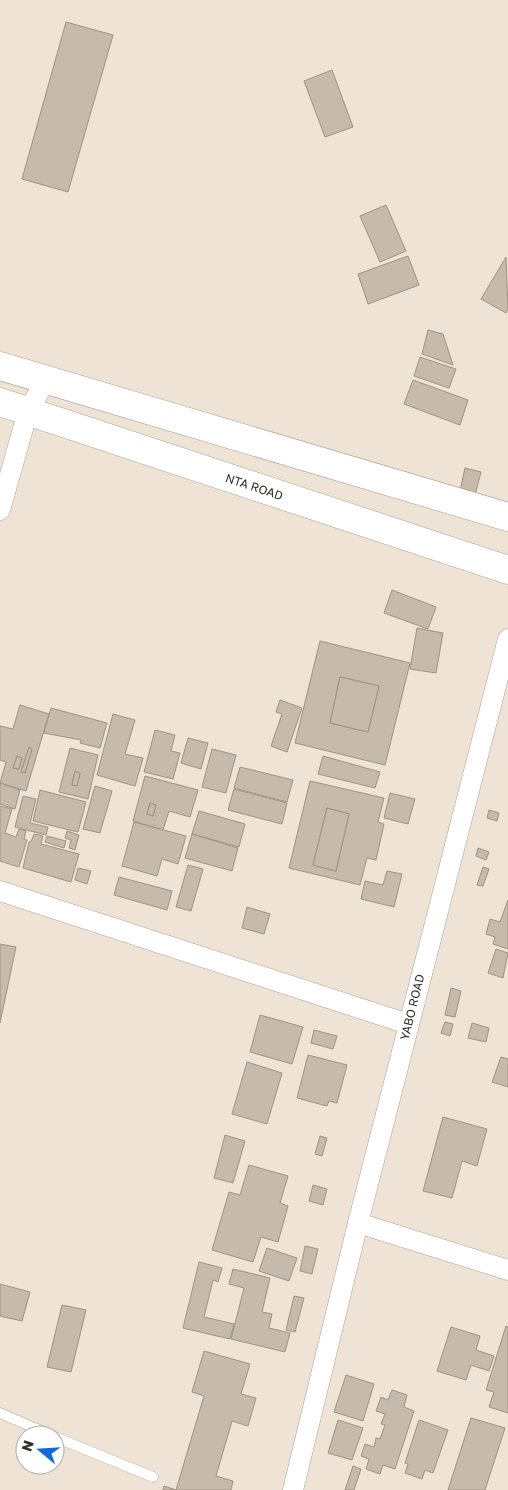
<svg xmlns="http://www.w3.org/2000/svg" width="508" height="1490" font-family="'Golos Text',sans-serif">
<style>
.building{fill:#c5baab;stroke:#9d9385;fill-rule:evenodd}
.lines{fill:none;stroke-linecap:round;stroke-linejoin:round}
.lane-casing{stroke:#aca293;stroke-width:11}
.street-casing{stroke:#aca293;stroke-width:21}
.secondary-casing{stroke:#aca293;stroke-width:29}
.lane{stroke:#fff;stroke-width:10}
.street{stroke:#fff;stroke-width:20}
.secondary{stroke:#fff;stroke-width:28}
.labels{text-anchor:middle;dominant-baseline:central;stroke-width:5;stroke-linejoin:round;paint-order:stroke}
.street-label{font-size:12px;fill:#322e28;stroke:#fff}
</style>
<rect width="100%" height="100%" fill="#eee3d4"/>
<g class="building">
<polygon points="66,22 113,35 68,192 22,179"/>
<polygon points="332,70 353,127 325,137 304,81"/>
<polygon points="386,205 406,251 380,262 360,216"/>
<polygon points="408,256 419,285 368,304 358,274"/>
<polygon points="506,257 508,309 506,313 481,299"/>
<polygon points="428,330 443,334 453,365 422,354"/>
<polygon points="420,357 456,369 449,388 414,376"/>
<polygon points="413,380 468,400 460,425 404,404"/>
<polygon points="465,468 481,472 475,495 460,491"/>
<polygon points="392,590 436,607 428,629 384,613"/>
<polygon points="417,628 443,633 436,673 410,669"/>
<path d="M320,641L410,663L385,765L295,743ZM340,677L379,686L368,732L330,723Z"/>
<polygon points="340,677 379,686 368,732 330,723"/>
<polygon points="280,700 302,708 287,752 271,746 282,714 276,712"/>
<path d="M20,705L49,714L26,791L0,783L6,762L0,760V726L13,729ZM29,747L32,749L25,773L21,772ZM17,756L22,758L19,769L13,768Z"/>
<polygon points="51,708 107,723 100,748 80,743 81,740 44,733"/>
<polygon points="113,714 135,720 125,754 143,758 135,786 97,775"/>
<polygon points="155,730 175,735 171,751 180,753 173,779 144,772"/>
<polygon points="188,738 208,743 201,769 181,763"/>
<polygon points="29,747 32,749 25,773 21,772"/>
<path d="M70,748L98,755L88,799L59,792ZM75,771L80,773L77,786L72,785Z"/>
<polygon points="212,749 236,755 226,793 202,787"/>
<polygon points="17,756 22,758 19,769 13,768"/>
<polygon points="323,756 380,772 375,788 318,774"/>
<polygon points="240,767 293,780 287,802 234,788"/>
<polygon points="75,771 80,773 77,786 72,785"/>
<path d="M145,776L198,790L190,817L169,811L163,830L133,821ZM150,803L156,805L153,816L147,814Z"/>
<path d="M310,781L384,798L378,822L384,824L376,860L367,858L360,885L289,868ZM327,808L349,814L336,871L313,865Z"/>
<polygon points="0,783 20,790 15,809 0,804"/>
<polygon points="95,786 112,791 100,833 83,829"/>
<polygon points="234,789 287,803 282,824 228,810"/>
<polygon points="40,790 86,802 78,832 33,821"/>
<polygon points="390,793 415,799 408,824 384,818"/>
<polygon points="23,796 36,799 30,823 48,827 46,835 15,827"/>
<polygon points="150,803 156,805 153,816 147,814"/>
<polygon points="0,806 12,809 5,833 16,837 19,829 26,831 24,839 27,840 19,867 0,861"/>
<polygon points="327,808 349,814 336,871 313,865"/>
<polygon points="489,810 499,813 497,821 487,818"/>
<polygon points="199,811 245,824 239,847 192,834"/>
<polygon points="134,822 186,836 178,864 162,859 157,876 122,866"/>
<polygon points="67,831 79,835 75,850 69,848 71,840 65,838"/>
<polygon points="34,834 43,836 41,844 79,854 71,882 23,868 29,842 31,842"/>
<polygon points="192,834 238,848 232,871 185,858"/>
<polygon points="47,836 66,841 64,848 45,842"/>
<polygon points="478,848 489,852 486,860 476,856"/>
<polygon points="188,865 203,869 191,911 176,907"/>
<polygon points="483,867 489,869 483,886 477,885"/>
<polygon points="78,868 91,871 87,884 75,880"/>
<polygon points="387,871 402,874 394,907 361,899 365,881 383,885"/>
<polygon points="119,877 172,891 167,910 114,895"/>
<polygon points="508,900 508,949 493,944 495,937 486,934 490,919 500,922"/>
<polygon points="247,907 270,914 264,934 242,928"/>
<polygon points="0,944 16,947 0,1023"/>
<polygon points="496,949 508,953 503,978 488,973"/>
<polygon points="451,988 461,991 455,1017 445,1015"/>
<polygon points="260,1015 303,1027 292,1064 250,1052"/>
<polygon points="445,1022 453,1024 450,1036 441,1033"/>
<polygon points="472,1023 489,1028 486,1042 468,1038"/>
<polygon points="314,1030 337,1036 333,1049 311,1043"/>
<polygon points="308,1055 347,1065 337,1103 329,1101 327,1106 297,1098"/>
<polygon points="501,1057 508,1059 508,1087 492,1082"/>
<polygon points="247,1062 282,1073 267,1124 232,1114"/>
<polygon points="443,1117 487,1129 477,1166 462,1161 452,1198 423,1191"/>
<polygon points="225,1135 245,1141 233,1183 214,1178"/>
<polygon points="320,1136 327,1138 322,1156 315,1154"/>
<polygon points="249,1165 288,1176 280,1203 288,1206 278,1242 261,1237 253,1262 212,1250 229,1192 240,1195"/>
<polygon points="313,1185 327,1189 323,1205 309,1201"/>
<polygon points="305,1246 318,1249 312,1274 300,1271"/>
<polygon points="267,1248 297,1258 289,1281 259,1271"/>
<polygon points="199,1262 222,1268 218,1282 213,1280 204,1317 234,1324 230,1339 183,1328"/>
<polygon points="233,1269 270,1278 262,1312 272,1314 269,1328 290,1333 285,1352 231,1339 244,1288 229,1284"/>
<polygon points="0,1284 30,1292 22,1321 0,1316"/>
<polygon points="294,1296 304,1298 295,1332 286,1330"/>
<polygon points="62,1305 86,1310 71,1372 47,1367"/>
<polygon points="506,1326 508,1327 508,1413 489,1407 494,1392 486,1390"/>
<polygon points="451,1327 480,1336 476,1350 494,1356 489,1371 471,1365 466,1380 437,1371"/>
<polygon points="204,1351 250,1364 241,1394 256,1398 248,1426 232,1421 216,1476 233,1481 231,1490 163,1490 164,1486 176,1490 204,1396 192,1392"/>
<polygon points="346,1375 374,1384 363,1421 334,1412"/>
<polygon points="392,1390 407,1395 404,1407 414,1411 395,1469 383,1465 380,1474 366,1469 369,1459 361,1456 365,1444 374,1447 376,1438 380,1439 385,1425 381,1424 385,1414 376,1411 381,1397 388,1400"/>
<polygon points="471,1418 505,1428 485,1490 448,1490"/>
<polygon points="338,1420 363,1428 352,1460 328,1453"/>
<polygon points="419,1420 448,1430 433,1473 425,1470 422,1479 405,1473 408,1464 405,1463"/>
<polygon points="353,1466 361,1469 354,1490 345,1490"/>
</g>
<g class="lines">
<defs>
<g id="lane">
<polyline points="0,1413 51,1435"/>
<polyline points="55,1437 153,1477"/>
</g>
<g id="street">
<polyline points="0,510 28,411 46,380"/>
<polyline points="508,639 358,1223 508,1270"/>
<polyline points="0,891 408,1024"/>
<polyline points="293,1490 358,1223"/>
</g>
<g id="secondary">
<polyline points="0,366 508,517"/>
<path id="s1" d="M0,402L508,570"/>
</g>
</defs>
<use href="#lane" class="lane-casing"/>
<use href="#street" class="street-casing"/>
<use href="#secondary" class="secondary-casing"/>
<use href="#lane" class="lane"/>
<use href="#street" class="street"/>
<use href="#secondary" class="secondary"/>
</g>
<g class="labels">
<g class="street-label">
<text stroke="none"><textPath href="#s1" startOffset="268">NTA ROAD</textPath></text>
<text transform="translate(412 1007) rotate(-76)">YABO ROAD</text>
</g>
</g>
<g transform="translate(40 1450) rotate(288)"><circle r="24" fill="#ffffff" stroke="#adaba9"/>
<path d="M0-4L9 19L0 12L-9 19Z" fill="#126cd5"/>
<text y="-8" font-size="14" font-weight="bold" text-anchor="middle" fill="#322e28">N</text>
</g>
</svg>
